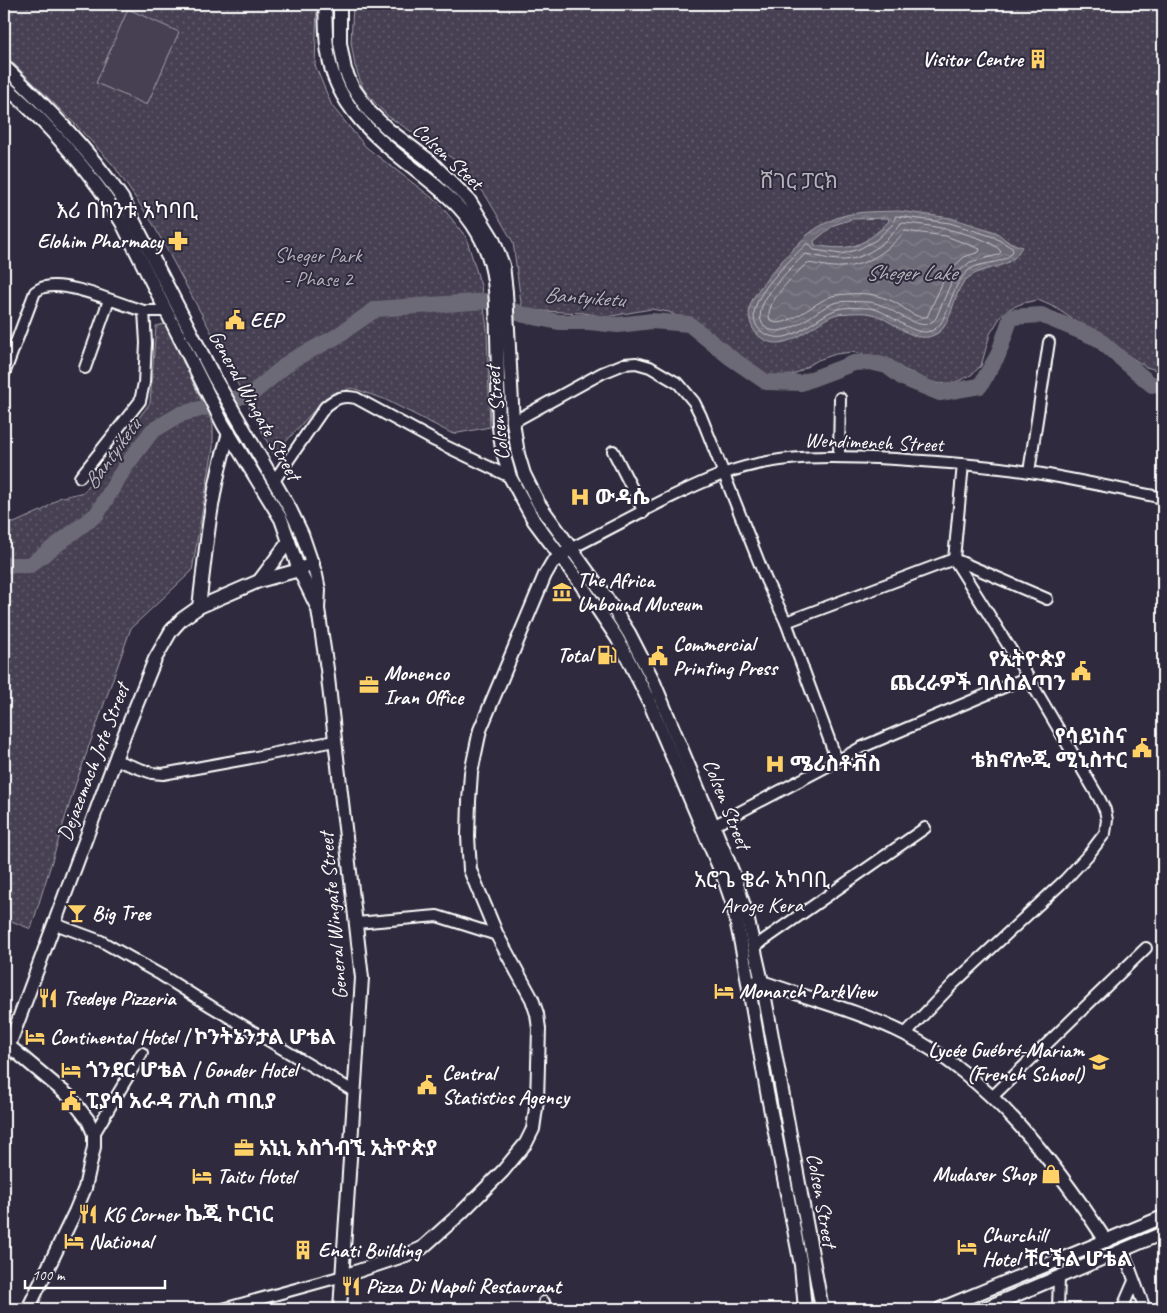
<svg xmlns="http://www.w3.org/2000/svg" width="1167" height="1313" font-family="Caveat,'Noto Sans Ethiopic',sans-serif">
<style>
.park{fill:url(#park-dots);stroke:#a2a0a8}
.garden{fill:#464152;stroke:#a2a0a8}
.water{fill:url(#water-waves);stroke:#a7a6ad;fill-rule:evenodd}
.lines{fill:none;stroke-linecap:round;stroke-linejoin:round}
.shore{stroke:#c5c3c9;stroke-width:1}
.river{stroke:#6d6a77;stroke-width:16}
.minor-casing{stroke:#fff;stroke-width:14}
.major-casing{stroke:#fff;stroke-width:16}
.minor{stroke:#2f2a3d;stroke-width:10}
.major{stroke:#2f2a3d;stroke-width:12}
.labels{text-anchor:middle;dominant-baseline:central;stroke-width:4;stroke-linejoin:round;paint-order:stroke}
.poi-label{font-size:21px;font-weight:bold;fill:#fff;stroke:#2f2a3d;text-anchor:start}
.street-label{font-size:21px;fill:#fff;stroke:#2f2a3d}
.park-label{font-size:21px;fill:#b5b3ba;stroke:#2f2a3d}
.neighbourhood-label{font-size:22px;fill:#fff;stroke:#2f2a3d}
.water-label{font-size:22px;font-style:italic;fill:#b6b4bb;stroke:#2f2a3d}
</style>
<defs>
<pattern id="park-dots" width="8" height="8" patternUnits="userSpaceOnUse" patternTransform="scale(1.25)"><rect width="8" height="8" fill="#464152"/><path d="M2 2h.1M6 6h.1" fill="none" stroke="#625e6c" stroke-width="1.8" stroke-linecap="round"/></pattern>
<pattern id="water-waves" width="16" height="10" patternUnits="userSpaceOnUse" patternTransform="scale(1.25)"><rect width="16" height="10" fill="#6d6a77"/><path d="M0 5q4-4 8 0t8 0" fill="none" stroke="#83808b"/></pattern>
</defs>
<rect width="100%" height="100%" fill="#2f2a3d"/>
<filter id="ink" filterUnits="userSpaceOnUse"><feTurbulence type="fractalNoise" baseFrequency=".02" numOctaves="2"/><feDisplacementMap in="SourceGraphic" scale="10" xChannelSelector="R" yChannelSelector="G"/><feConvolveMatrix kernelMatrix="1 2 1 2 8 2 1 2 1" color-interpolation-filters="sRGB"/></filter>
<g filter="url(#ink)">
<g class="park">
<polygon points="4,4 317,4 315,65 332,106 366,147 439,203 466,237 481,286 487,329 490,427 453,434 384,399 352,388 326,397 274,455 209,328 153,224 114,166 76,125 4,54"/>
<polygon points="353,4 1163,4 1163,368 1157,370 1146,367 1054,307 1038,300 1023,303 1011,308 1001,316 990,334 981,366 971,375 956,382 941,384 929,381 880,358 852,352 836,354 818,360 795,374 781,377 765,376 747,369 710,334 669,312 651,309 606,317 584,313 522,310 513,242 486,196 464,166 389,117 375,103 363,88 355,66 351,42"/>
<polygon points="165,324 213,424 213,448 192,571 131,628 76,783 31,929 4,918 4,521 14,523 43,510 59,498 84,492 150,403 156,326"/>
</g>
<polygon class="garden" points="128,9 179,32 147,105 96,83"/>
<path class="water" d="M899,211L951,218L996,232L1007,241L1022,247C1019,251 1017,256 1013,259C997,271 978,266 963,283C953,296 952,324 938,333C915,348 893,319 872,314C865,312 857,313 850,313C846,314 842,313 838,314C816,319 788,355 763,339C752,333 747,318 750,306C753,291 793,248 806,236C812,231 821,225 828,222C849,210 876,212 899,211ZM888,218L889,221C864,246 851,252 815,245L814,241L834,225L852,219Z"/>
<g class="lines">
<g class="shore">
<path d="M896,216L950,223L994,237L1012,248L1013,251C1005,265 985,261 972,268C949,282 951,318 935,329C915,342 889,309 869,308C859,308 844,306 835,310C819,316 805,331 788,336C779,339 767,337 760,330C736,306 791,261 806,244H809L814,250L841,254L859,249L876,240L893,224Z"/>
<path d="M901,223C921,223 992,235 1001,252L998,255L970,262L954,276L936,318C920,339 891,302 868,302C858,302 844,300 834,303C817,309 801,327 784,330C777,332 768,331 763,325C749,304 792,268 805,254C816,255 828,260 840,260C864,261 888,242 901,223Z"/>
<path d="M905,231L946,236L980,249L979,252L964,257L947,273L927,317C915,319 906,309 896,303C891,300 884,298 878,296C866,292 848,294 836,295C818,298 784,333 770,320C763,303 795,275 807,263C818,264 830,268 842,267C868,266 889,250 905,231Z"/>
</g>
<polyline class="river" points="4,565 30,565 97,514 125,467 152,431 181,414 227,402 255,391 292,360 334,338 376,309 487,301 524,315 559,322 589,322 618,325 652,321 689,324 731,358 766,382 801,383 854,363 870,362 887,366 903,378 940,393 980,386 998,355 1011,317 1041,315 1097,338 1152,385 1163,383"/>
<defs>
<g id="minor">
<polyline points="144,311 165,311"/>
<polyline points="85,368 109,300"/>
<path d="M4,374L35,292C38,290 42,287 45,287C70,281 118,304 144,311L146,343L144,383L140,401L80,477"/>
<polyline points="513,422 602,373 624,364 636,363 650,367 679,384 694,402 701,416 766,580 786,622 954,559 1028,677 1072,752 1099,798 1105,810 1107,820 1105,833 1089,854 1065,880 954,983 905,1034"/>
<polyline points="613,451 644,512"/>
<polyline points="839,456 840,398"/>
<polyline points="963,464 954,559 1047,599"/>
<polyline points="1029,472 1049,342"/>
<path d="M274,481L325,407C336,398 342,395 356,398L435,441L510,477"/>
<path d="M570,549C620,524 671,494 723,474C778,453 837,456 895,459C940,462 985,465 1030,472C1074,479 1119,489 1163,498"/>
<polyline points="115,760 152,773 163,774 251,758 334,741"/>
<polyline points="837,761 860,748 1028,677"/>
<polyline points="715,825 837,761 786,622"/>
<polyline points="356,923 437,916 497,935"/>
<polyline points="55,924 101,941 161,975 212,1007 355,1092"/>
<polyline points="754,947 925,828"/>
<polyline points="992,1097 1146,948"/>
<polyline points="94,1134 142,1053"/>
<polyline points="1123,1250 1145,1309"/>
<polyline points="544,1302 545,1309"/>
<polyline points="223,1309 343,1276"/>
<polyline points="1058,1309 1059,1277"/>
<polyline points="1122,1309 1134,1281"/>
</g>
<g id="major">
<path d="M325,4C326,20 325,37 328,53C336,111 384,144 426,178C450,197 470,215 483,243C497,272 496,304 497,336C498,366 498,397 499,427L502,449L510,477L534,521L578,580L617,638L628,659L647,697L724,879L733,905L743,954L767,1092L801,1265L805,1309"/>
<polyline points="340,4 340,43 345,70 352,86 370,112 389,130 430,161 469,200 493,239 503,265 506,292 513,422 518,454 524,474 539,504 604,594 629,633 653,680 734,875 746,912 762,982 822,1309"/>
<path d="M4,66C47,107 88,149 122,198L214,377L290,509L302,534L316,575L319,590L318,609L327,669L362,978L340,1309"/>
<path d="M4,85C49,125 91,171 122,223L223,424L281,519L299,570L318,609"/>
<polyline points="259,581 289,541"/>
<path d="M199,607C206,549 211,489 229,433"/>
<path d="M756,982H762C808,998 862,1012 905,1034C992,1079 1053,1160 1106,1241"/>
<polyline points="4,1044 9,1046 71,1098 88,1120 94,1134 94,1147 85,1188 75,1212 28,1309"/>
<polyline points="4,1059 125,733 155,659 171,631 182,619 199,607 215,600 259,581 299,570 313,563"/>
<polyline points="343,1276 406,1255 422,1248 461,1213 503,1171 526,1143 533,1129 537,1101 539,1029 537,1014 532,999 497,935 470,870 468,836 469,801 471,773 480,730 545,575 552,563 566,552"/>
<polyline points="940,1309 1163,1217"/>
<polyline points="983,1309 1163,1233"/>
</g>
</defs>
<use href="#minor" class="minor-casing"/>
<use href="#major" class="major-casing"/>
<use href="#minor" class="minor"/>
<use href="#major" class="major"/>
</g>
</g>
<defs>
<symbol id="building-bare" viewBox="-9 -9 18 18"><path d="M-4-6H4V6H1V3H-1V6H-4ZM-2.5-4.3h1.7v1.8h-1.7ZM.8-4.3h1.7v1.8H.8ZM-2.5-1h1.7V.8h-1.7ZM.8-1h1.7V.8H.8Z" fill="#ffd166" stroke="#2f2a3d" stroke-width="2.5" paint-order="stroke"/></symbol>
<symbol id="pharmacy-bare" viewBox="-9 -9 18 18"><path d="M-2-6h4v4h4v4h-4v4h-4v-4h-4v-4h4Z" fill="#ffd166" stroke="#2f2a3d" stroke-width="2.5" paint-order="stroke"/></symbol>
<symbol id="civic-bare" viewBox="-9 -9 18 18"><path d="M-.6-6.5H3V-4.5H.6V-3L4-1V1h2V6H-6V1h2V-1L-.6-3ZM-1.2 2.5V6h2.4V2.5Z" fill="#ffd166" stroke="#2f2a3d" stroke-width="2.5" paint-order="stroke"/></symbol>
<symbol id="hospital-bare" viewBox="-9 -9 18 18"><path d="M-5-5h3v3.5h4V-5h3V5h-3V1.5h-4V5h-3Z" fill="#ffd166" stroke="#2f2a3d" stroke-width="2.5" paint-order="stroke"/></symbol>
<symbol id="museum-bare" viewBox="-9 -9 18 18"><path d="M0-6L6-3V-2H-6V-3ZM-5-1h2V3h-2ZM-1-1h2V3h-2ZM3-1h2V3H3ZM-6 4H6V6H-6Z" fill="#ffd166" stroke="#2f2a3d" stroke-width="2.5" paint-order="stroke"/></symbol>
<symbol id="fuel-bare" viewBox="-9 -9 18 18"><path d="M-5.5-6h7V0h2V4h1.3V-2.5L3-4.5l.8-.8L6-3V5H2.5V1h-1V6h-7ZM-4.2-4.7v3.2H.2V-4.7Z" fill="#ffd166" stroke="#2f2a3d" stroke-width="2.5" paint-order="stroke"/></symbol>
<symbol id="office-bare" viewBox="-9 -9 18 18"><path d="M-6-3h4V-5.5h4V-3h4V5H-6ZM-1-4.5V-3h2v-1.5ZM-6 0V1H6V0Z" fill="#ffd166" stroke="#2f2a3d" stroke-width="2.5" paint-order="stroke"/></symbol>
<symbol id="bar-bare" viewBox="-9 -9 18 18"><path d="M-6-5H6L.8 .8V4.5H3.5V6h-7V4.5H-.8V.8Z" fill="#ffd166" stroke="#2f2a3d" stroke-width="2.5" paint-order="stroke"/></symbol>
<symbol id="hotel-bare" viewBox="-9 -9 18 18"><path d="M-6-4.5h1.5V1H6V5H4.5V3h-9V5H-6ZM-4 0a1.8 1.8 0 1 1 3.6 0ZM.5 0V-2.5h3Q6-2.5 6 0Z" fill="#ffd166" stroke="#2f2a3d" stroke-width="2.5" paint-order="stroke"/></symbol>
<symbol id="restaurant-bare" viewBox="-9 -9 18 18"><path d="M-5-6h1v4h1v-4h1v4h1v-4h1v5L-1.5 .5V6h-2V.5L-5-1ZM5-6V6H3V1.5H1.5Q1.5-4 5-6Z" fill="#ffd166" stroke="#2f2a3d" stroke-width="2.5" paint-order="stroke"/></symbol>
<symbol id="school-bare" viewBox="-9 -9 18 18"><path d="M0-5L7-2L0 1L-7-2ZM-4 1L0 2.5L4 1V4Q0 6-4 4Z" fill="#ffd166" stroke="#2f2a3d" stroke-width="2.5" paint-order="stroke"/></symbol>
<symbol id="shop-bare" viewBox="-9 -9 18 18"><path d="M-5-2.5h2.3a2.7 3.5 0 0 1 5.4 0H5L5.5 6h-11ZM-1.5-2.5h3a1.5 2.3 0 0 0-3 0Z" fill="#ffd166" stroke="#2f2a3d" stroke-width="2.5" paint-order="stroke"/></symbol>
</defs>
<g fill-rule="evenodd">
<use href="#building-bare" x="1024" y="45" width="28" height="28"/>
<use href="#pharmacy-bare" x="164" y="227" width="28" height="28"/>
<use href="#civic-bare" x="221" y="306" width="28" height="28"/>
<use href="#hospital-bare" x="566" y="483" width="28" height="28"/>
<use href="#museum-bare" x="548" y="578" width="28" height="28"/>
<use href="#fuel-bare" x="593" y="641" width="28" height="28"/>
<use href="#civic-bare" x="644" y="642" width="28" height="28"/>
<use href="#civic-bare" x="1067" y="657" width="28" height="28"/>
<use href="#office-bare" x="355" y="671" width="28" height="28"/>
<use href="#civic-bare" x="1128" y="734" width="28" height="28"/>
<use href="#hospital-bare" x="761" y="750" width="28" height="28"/>
<use href="#bar-bare" x="63" y="899" width="28" height="28"/>
<use href="#hotel-bare" x="710" y="977" width="28" height="28"/>
<use href="#restaurant-bare" x="34" y="984" width="28" height="28"/>
<use href="#hotel-bare" x="21" y="1023" width="28" height="28"/>
<use href="#school-bare" x="1085" y="1048" width="28" height="28"/>
<use href="#hotel-bare" x="57" y="1056" width="28" height="28"/>
<use href="#civic-bare" x="413" y="1071" width="28" height="28"/>
<use href="#civic-bare" x="57" y="1087" width="28" height="28"/>
<use href="#office-bare" x="230" y="1134" width="28" height="28"/>
<use href="#shop-bare" x="1037" y="1160" width="28" height="28"/>
<use href="#hotel-bare" x="188" y="1162" width="28" height="28"/>
<use href="#restaurant-bare" x="74" y="1200" width="28" height="28"/>
<use href="#hotel-bare" x="60" y="1227" width="28" height="28"/>
<use href="#hotel-bare" x="953" y="1233" width="28" height="28"/>
<use href="#building-bare" x="289" y="1236" width="28" height="28"/>
<use href="#restaurant-bare" x="337" y="1272" width="28" height="28"/>
</g>
<g class="labels">
<g class="poi-label">
<text x="1023" y="59" text-anchor="end">Visitor Centre</text>
<text x="163" y="241" text-anchor="end">Elohim Pharmacy</text>
<text x="250" y="320">EEP</text>
<text x="595" y="497">ውዳሴ</text>
<text x="577" y="580">The Africa<tspan x="577" dy="24">Unbound Museum</tspan></text>
<text x="673" y="644">Commercial<tspan x="673" dy="24">Printing Press</tspan></text>
<text x="592" y="655" text-anchor="end">Total</text>
<text x="1066" y="659" text-anchor="end">የኢትዮጵያ<tspan x="1066" dy="24">ጨረራዎች ባለስልጣን</tspan></text>
<text x="384" y="673">Monenco<tspan x="384" dy="24">Iran Office</tspan></text>
<text x="1127" y="736" text-anchor="end">የሳይነስና<tspan x="1127" dy="24">ቴክኖሎጂ ሚኒስተር</tspan></text>
<text x="790" y="764">ሜሪስቶቭስ</text>
<text x="92" y="913">Big Tree</text>
<text x="739" y="991">Monarch ParkView</text>
<text x="63" y="998">Tsedeye Pizzeria</text>
<text x="50" y="1037">Continental Hotel | ኮንትኔንታል ሆቴል</text>
<text x="1084" y="1050" text-anchor="end">Lycée Guébré-Mariam<tspan x="1084" dy="24">(French School)</tspan></text>
<text x="86" y="1070">ጎንደር ሆቴል | Gonder Hotel</text>
<text x="442" y="1073">Central<tspan x="442" dy="24">Statistics Agency</tspan></text>
<text x="86" y="1101">ፒያሳ አራዳ ፖሊስ ጣቢያ</text>
<text x="259" y="1148">አኒኒ አስጎብኚ ኢትዮጵያ</text>
<text x="1036" y="1174" text-anchor="end">Mudaser Shop</text>
<text x="217" y="1176">Taitu Hotel</text>
<text x="103" y="1214">KG Corner ኬጂ ኮርነር</text>
<text x="982" y="1235">Churchill<tspan x="982" dy="24">Hotel ቸርችል ሆቴል</tspan></text>
<text x="89" y="1241">National</text>
<text x="318" y="1250">Enati Building</text>
<text x="366" y="1286">Pizza Di Napoli Restaurant</text>
</g>
<g class="street-label">
<text transform="translate(448 156) rotate(43)">Colsen Steet</text>
<text transform="translate(255 405) rotate(61)">General Wingate Street</text>
<text transform="translate(497 413) rotate(-96)">Colsen Street</text>
<text transform="translate(874 442) rotate(2)">Wendimeneh Street</text>
<text transform="translate(93 762) rotate(-69)">Dejazemach Jote Street</text>
<text transform="translate(727 804) rotate(68)">Colsen Street</text>
<text transform="translate(333 916) rotate(-95)">General Wingate Street</text>
<text transform="translate(822 1200) rotate(80)">Colsen Street</text>
</g>
<g class="park-label">
<text x="799" y="181">ሸገር ፓርክ</text>
<text x="318" y="255">Sheger Park<tspan x="318" dy="24">- Phase 2</tspan></text>
</g>
<g class="neighbourhood-label">
<text x="127" y="211">እሪ በከንቱ አካባቢ</text>
<text x="762" y="880">አሮጌ ቄራ አካባቢ<tspan x="762" dy="25">Aroge Kera</tspan></text>
</g>
<g class="water-label">
<text x="911" y="273">Sheger Lake</text>
<text transform="translate(584 297) rotate(4)">Bantyiketu</text>
<text transform="translate(112 454) rotate(-54)">Bantyiketu</text>
</g>
</g>
<rect width="1167" height="1313" fill="none" stroke="#2f2a3d" stroke-width="20"/>
<rect x="10" y="10" width="1147" height="1293" fill="none" stroke="#fff" stroke-width="2" filter="url(#ink)"/>
<path d="M25 1280v8h140v-8" fill="none" stroke="#ffffff" stroke-width="2.5"/>
<text x="32" y="1280" font-size="15" fill="#ffffff" stroke="#2f2a3d" stroke-width="4" paint-order="stroke">100 m</text>
</svg>
